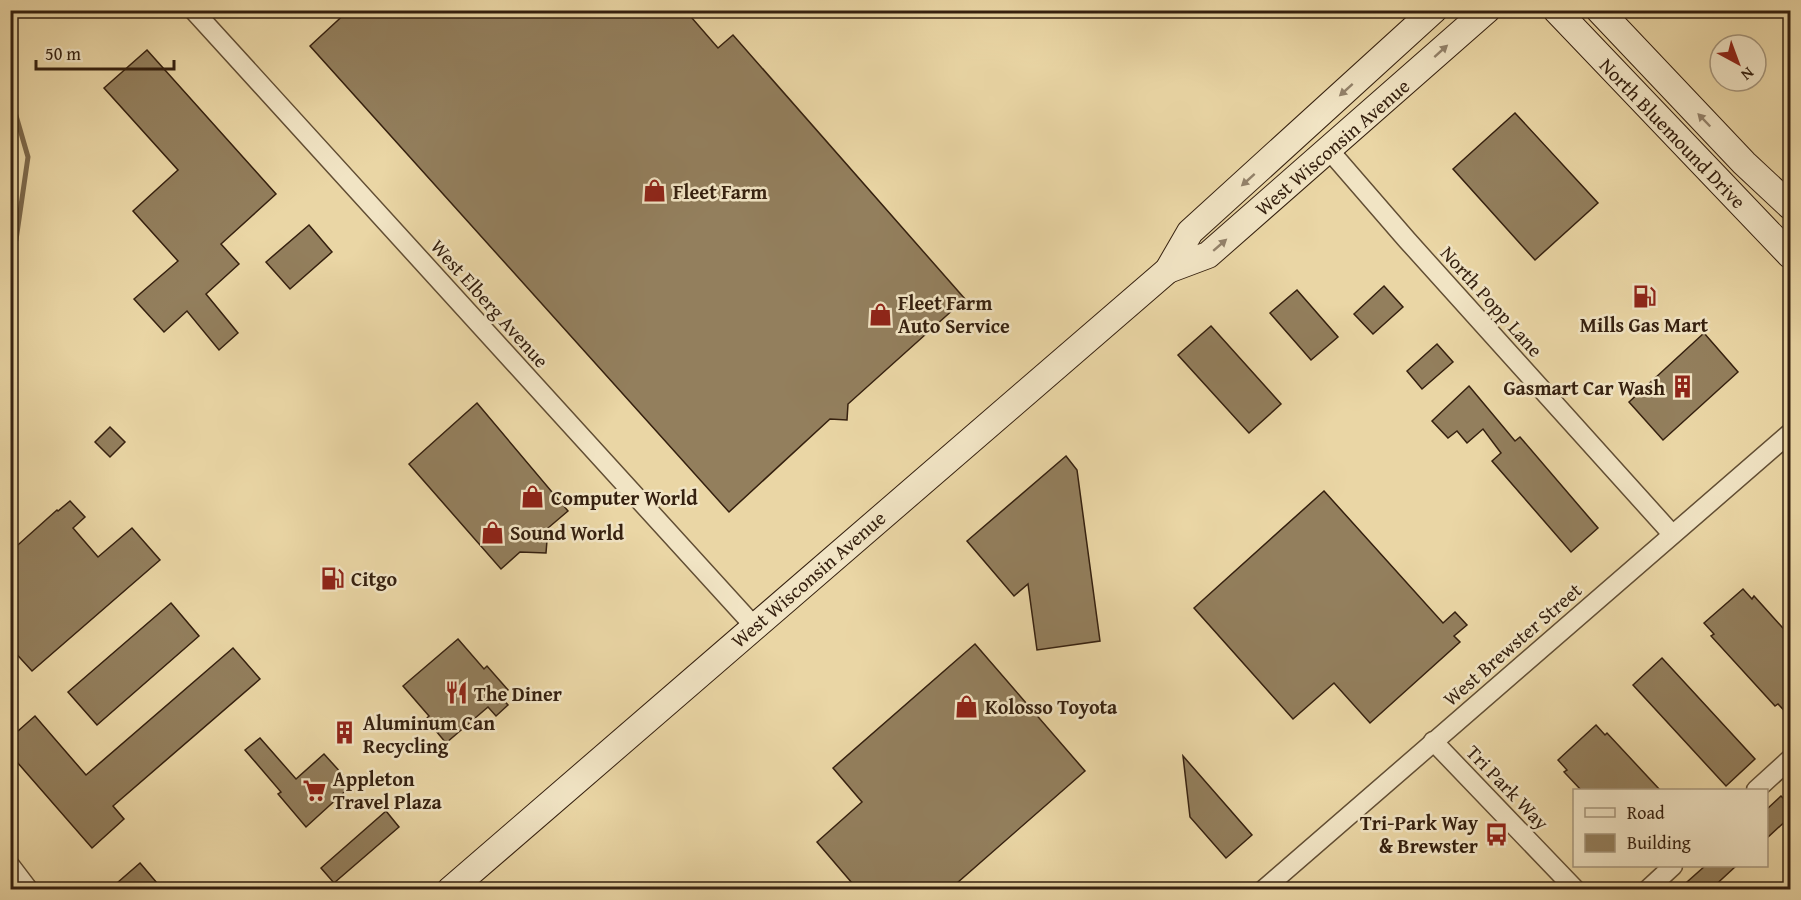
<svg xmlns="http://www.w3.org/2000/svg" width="1801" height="900" font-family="'Gentium Book Plus',serif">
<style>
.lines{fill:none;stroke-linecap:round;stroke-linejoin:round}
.stream{stroke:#7c684a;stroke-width:5}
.building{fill:#937f5d;stroke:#35200f;stroke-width:1.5}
.street-casing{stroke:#624e34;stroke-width:21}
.secondary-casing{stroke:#35200f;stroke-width:28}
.street{stroke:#f1e4c4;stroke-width:18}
.secondary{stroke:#f1e4c4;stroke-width:26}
.oneway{fill:#93826a}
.labels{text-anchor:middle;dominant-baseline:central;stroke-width:5;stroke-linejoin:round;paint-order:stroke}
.street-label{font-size:20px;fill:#35200f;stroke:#f1e4c4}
.poi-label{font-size:20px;font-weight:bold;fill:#35200f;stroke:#f1e4c4;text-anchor:start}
</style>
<rect width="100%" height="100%" fill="#ead6a5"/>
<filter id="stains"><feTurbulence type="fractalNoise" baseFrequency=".00333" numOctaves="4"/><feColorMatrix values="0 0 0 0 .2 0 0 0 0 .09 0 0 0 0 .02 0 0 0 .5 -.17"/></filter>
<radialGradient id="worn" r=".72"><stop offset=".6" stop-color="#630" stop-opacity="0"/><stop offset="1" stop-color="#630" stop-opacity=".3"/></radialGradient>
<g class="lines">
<polyline class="stream" points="10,95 28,157 16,240 10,247"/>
</g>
<g class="building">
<polygon points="349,10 685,10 718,48 733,35 965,299 848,404 847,420 830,419 729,512 310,46"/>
<polygon points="147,50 276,194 221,244 239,264 206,294 238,333 219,350 187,311 164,332 134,299 178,261 133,211 178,170 104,88"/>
<polygon points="1515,113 1598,203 1535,260 1453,169"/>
<polygon points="309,225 332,252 290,289 266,262"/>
<polygon points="1384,286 1403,307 1373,334 1354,314"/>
<polygon points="1297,290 1338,337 1311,360 1270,313"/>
<polygon points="1211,326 1281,404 1249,433 1178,355"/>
<polygon points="1704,333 1738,372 1663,440 1629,402"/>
<polygon points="1437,344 1453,362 1422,389 1407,371"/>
<polygon points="1469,386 1515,441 1520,437 1598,528 1571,552 1492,461 1501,453 1483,429 1467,443 1457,431 1448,438 1432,421"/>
<polygon points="477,403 568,511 548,528 546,553 520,552 501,569 409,464"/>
<polygon points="110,427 125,442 110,457 95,442"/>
<polygon points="1066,456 1077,470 1100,641 1037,650 1028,584 1014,596 967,541"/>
<polygon points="1324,491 1443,623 1455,612 1467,625 1454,636 1460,642 1370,723 1334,683 1293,719 1194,608"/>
<polygon points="70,501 85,517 73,528 98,557 132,528 160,560 32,671 10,647 10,552 57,510 58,511"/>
<polygon points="1743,589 1752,599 1754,596 1791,637 1791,718 1778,704 1775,706 1711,636 1714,634 1704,623"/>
<polygon points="171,603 199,636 97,725 68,692"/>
<polygon points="458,639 484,669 487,666 508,690 500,696 508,705 496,716 488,707 446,743 426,719 429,716 403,686"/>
<polygon points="975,644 1085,771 949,890 858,890 817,842 862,802 833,768"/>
<polygon points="233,648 260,679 113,806 124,819 92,848 10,754 10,738 35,716 86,775"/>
<polygon points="1662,658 1755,759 1726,786 1633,685"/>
<polygon points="1596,725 1605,735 1607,733 1660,790 1581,790 1564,772 1567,770 1558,760"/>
<polygon points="260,738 296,779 324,754 352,785 306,827 278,794 281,792 245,750"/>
<polygon points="1183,756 1252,835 1226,858 1190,817"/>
<polygon points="1781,796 1791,806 1791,816 1767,838 1767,809"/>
<polygon points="386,811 399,827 334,883 321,868"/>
<polygon points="140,863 163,890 109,890"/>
<polygon points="1705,866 1736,866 1710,890 1678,890"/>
</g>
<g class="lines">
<defs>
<g id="street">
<polyline points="193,10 754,626"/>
<polyline points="1329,150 1407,240 1672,534"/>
<polyline points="1433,741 1576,890"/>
<polyline points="1756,790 1790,759"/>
<polyline points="10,865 29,890"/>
<polyline points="1263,890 1790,433"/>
<polyline points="1647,890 1673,866"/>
</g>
<g id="secondary">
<polyline points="1556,10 1790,255"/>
<polyline points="1599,10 1744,163 1790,206"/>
<polyline points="1168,270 1208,255 1487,10"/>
<polyline points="450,890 1168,270 1190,232 1434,10"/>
</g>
</defs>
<use href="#street" class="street-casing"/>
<use href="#secondary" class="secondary-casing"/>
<use href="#street" class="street"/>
<use href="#secondary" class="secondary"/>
</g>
<defs><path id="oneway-solid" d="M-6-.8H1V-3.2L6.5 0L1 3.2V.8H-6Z" transform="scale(1.5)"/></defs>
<g class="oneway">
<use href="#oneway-solid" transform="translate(1441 51) rotate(-42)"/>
<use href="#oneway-solid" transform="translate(1346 90) rotate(138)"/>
<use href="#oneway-solid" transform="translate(1704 120) rotate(-134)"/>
<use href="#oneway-solid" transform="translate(1248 180) rotate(138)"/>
<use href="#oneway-solid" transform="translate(1220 245) rotate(-41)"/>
</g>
<defs>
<symbol id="shop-bare" viewBox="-9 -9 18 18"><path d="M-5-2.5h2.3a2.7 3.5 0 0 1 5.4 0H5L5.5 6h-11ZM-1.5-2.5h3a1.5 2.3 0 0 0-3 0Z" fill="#8f2418" stroke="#f1e4c4" stroke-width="2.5" paint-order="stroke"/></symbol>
<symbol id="fuel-bare" viewBox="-9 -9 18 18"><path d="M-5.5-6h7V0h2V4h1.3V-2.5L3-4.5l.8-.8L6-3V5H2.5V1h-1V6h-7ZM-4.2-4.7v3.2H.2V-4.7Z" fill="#8f2418" stroke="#f1e4c4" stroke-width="2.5" paint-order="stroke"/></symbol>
<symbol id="building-bare" viewBox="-9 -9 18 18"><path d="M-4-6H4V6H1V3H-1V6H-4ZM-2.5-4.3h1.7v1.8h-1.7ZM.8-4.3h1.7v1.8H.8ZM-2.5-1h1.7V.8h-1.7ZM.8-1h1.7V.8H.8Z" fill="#8f2418" stroke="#f1e4c4" stroke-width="2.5" paint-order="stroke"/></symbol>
<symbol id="restaurant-bare" viewBox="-9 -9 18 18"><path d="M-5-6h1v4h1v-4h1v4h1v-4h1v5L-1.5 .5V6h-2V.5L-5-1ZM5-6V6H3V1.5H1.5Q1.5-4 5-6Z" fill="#8f2418" stroke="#f1e4c4" stroke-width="2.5" paint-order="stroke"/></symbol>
<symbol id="supermarket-bare" viewBox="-9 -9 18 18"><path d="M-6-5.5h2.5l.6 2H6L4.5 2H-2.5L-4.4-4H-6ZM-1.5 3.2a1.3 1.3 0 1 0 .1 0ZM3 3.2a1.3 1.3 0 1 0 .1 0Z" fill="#8f2418" stroke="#f1e4c4" stroke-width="2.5" paint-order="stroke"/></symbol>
<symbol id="bus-bare" viewBox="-9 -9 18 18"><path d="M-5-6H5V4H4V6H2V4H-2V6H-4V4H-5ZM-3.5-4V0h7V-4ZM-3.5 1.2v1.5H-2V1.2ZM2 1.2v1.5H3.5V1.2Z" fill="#8f2418" stroke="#f1e4c4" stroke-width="2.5" paint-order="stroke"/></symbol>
</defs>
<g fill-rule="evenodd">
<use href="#shop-bare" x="638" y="174" width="33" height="33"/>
<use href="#fuel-bare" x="1628" y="280" width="33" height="33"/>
<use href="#shop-bare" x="864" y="298" width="33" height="33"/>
<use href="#building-bare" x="1666" y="370" width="33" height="33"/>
<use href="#shop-bare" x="516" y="480" width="33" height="33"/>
<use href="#shop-bare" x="476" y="516" width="33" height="33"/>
<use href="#fuel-bare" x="316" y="562" width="33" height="33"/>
<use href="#restaurant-bare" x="440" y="676" width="33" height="33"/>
<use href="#shop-bare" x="950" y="690" width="33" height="33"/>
<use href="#building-bare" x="328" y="716" width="33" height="33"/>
<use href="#supermarket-bare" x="298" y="774" width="33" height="33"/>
<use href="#bus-bare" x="1480" y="818" width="33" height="33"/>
</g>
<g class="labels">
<g class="street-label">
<text transform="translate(1673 133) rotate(46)">North Bluemound Drive</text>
<text transform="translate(1332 147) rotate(-41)">West Wisconsin Avenue</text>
<text transform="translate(1492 301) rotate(48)">North Popp Lane</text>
<text transform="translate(490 303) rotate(48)">West Elberg Avenue</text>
<text transform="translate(808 579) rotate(-41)">West Wisconsin Avenue</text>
<text transform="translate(1512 644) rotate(-41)">West Brewster Street</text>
<text transform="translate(1508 787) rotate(46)">Tri Park Way</text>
</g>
<g class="poi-label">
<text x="673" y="191">Fleet Farm</text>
<text x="898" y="302">Fleet Farm<tspan x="898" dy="23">Auto Service</tspan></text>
<text x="1644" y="324" text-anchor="middle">Mills Gas Mart</text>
<text x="1665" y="387" text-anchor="end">Gasmart Car Wash</text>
<text x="551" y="497">Computer World</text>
<text x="510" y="532">Sound World</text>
<text x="351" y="578">Citgo</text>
<text x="474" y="693">The Diner</text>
<text x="985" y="706">Kolosso Toyota</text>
<text x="363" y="722">Aluminum Can<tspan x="363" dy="23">Recycling</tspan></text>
<text x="333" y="778">Appleton<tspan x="333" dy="23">Travel Plaza</tspan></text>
<text x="1478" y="822" text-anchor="end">Tri-Park Way<tspan x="1478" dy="23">&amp; Brewster</tspan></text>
</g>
</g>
<rect width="1801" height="900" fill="none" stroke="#ead6a5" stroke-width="36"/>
<rect x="12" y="12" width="1777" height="876" fill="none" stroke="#35200f" stroke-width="3"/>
<rect x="18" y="18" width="1765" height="864" fill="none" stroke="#35200f" stroke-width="1.5"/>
<rect x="1573" y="789" width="195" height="78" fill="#f1e4c4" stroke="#a6967c" stroke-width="1.5"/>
<rect x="1585" y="808" width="30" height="9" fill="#f1e4c4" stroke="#a6967c" stroke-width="1.5"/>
<text x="1627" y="819" font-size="18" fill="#35200f">Road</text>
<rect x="1585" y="834" width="30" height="18" fill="#937f5d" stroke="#a6967c" stroke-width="1.5"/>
<text x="1627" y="849" font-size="18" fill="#35200f">Building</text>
<g transform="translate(1738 63) rotate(139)"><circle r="28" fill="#f1e4c4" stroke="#a6967c" stroke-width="1.5"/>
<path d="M0-4.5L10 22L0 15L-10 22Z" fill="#8f2418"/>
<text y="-9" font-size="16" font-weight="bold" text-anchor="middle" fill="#35200f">N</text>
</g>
<path d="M36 60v9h138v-9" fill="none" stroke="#35200f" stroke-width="3"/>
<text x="45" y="60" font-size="18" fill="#35200f" stroke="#f1e4c4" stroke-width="4.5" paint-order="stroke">50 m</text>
<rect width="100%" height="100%" filter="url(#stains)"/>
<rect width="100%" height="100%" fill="url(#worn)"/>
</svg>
